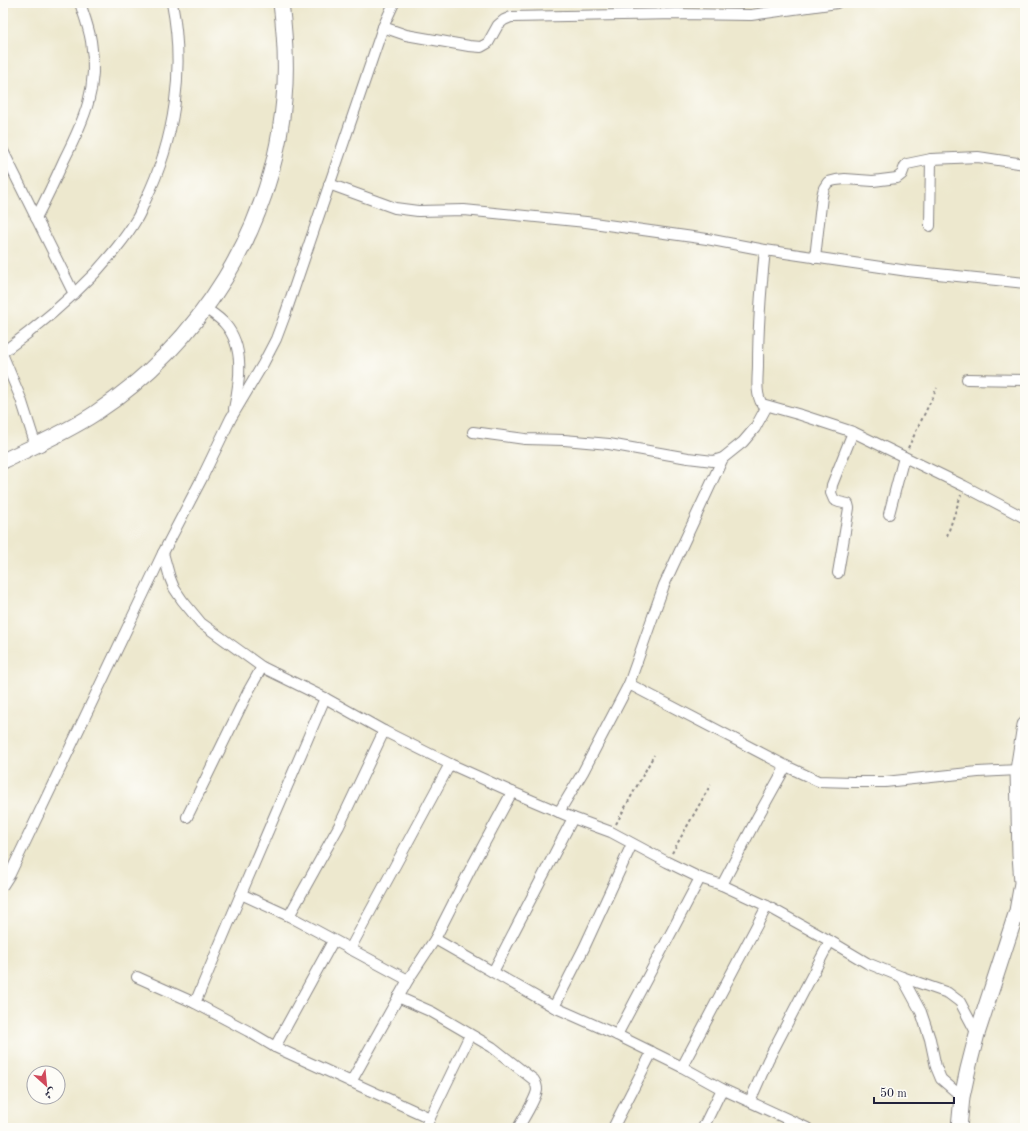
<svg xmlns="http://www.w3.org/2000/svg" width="1028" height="1131" font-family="'Old Standard TT',Amiri,serif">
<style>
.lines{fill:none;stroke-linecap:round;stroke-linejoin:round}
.street-casing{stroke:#888584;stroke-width:12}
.secondary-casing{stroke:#888584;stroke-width:17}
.path{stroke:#888584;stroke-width:2;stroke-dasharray:3 3;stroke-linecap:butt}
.street{stroke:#fff;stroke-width:10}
.secondary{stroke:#fff;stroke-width:15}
</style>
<rect width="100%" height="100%" fill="#fdfcf7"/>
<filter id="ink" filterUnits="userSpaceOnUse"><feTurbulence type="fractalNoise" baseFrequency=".025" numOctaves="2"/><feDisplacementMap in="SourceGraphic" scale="8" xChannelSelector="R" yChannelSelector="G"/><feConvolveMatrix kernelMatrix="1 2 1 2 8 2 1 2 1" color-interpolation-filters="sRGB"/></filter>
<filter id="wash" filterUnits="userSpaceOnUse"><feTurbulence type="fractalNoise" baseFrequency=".012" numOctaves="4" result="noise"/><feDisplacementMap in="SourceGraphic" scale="16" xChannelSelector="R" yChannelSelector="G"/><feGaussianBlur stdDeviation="0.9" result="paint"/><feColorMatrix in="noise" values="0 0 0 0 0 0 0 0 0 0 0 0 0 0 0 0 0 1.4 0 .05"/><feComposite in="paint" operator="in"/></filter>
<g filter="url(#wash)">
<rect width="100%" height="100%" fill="#ede8ce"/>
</g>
<g filter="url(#ink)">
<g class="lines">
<defs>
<g id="street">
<polyline points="383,27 406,35 469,46 481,47 488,43 498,25 504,20 511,17 677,14 751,15 837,3"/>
<polyline points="3,151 74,294"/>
<polyline points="329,184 395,208 418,211 464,210 586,222 707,239 765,250 908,271 1025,283"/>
<path d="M36,218C46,199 55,180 64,160C84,120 99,88 91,41C89,28 84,15 80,3"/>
<polyline points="930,226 931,159"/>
<path d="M765,250C761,288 758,327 758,365C758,377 755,393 762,404L801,415L853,432L964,486L1025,518"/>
<polyline points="815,258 822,196 824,188 828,182 836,180 845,179 873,181 897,178 902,174 905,166 907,164 931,159 978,157 1025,164"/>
<path d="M205,308C212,313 220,318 225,324C245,347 240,381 234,409"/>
<path d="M3,352C36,328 66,303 95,273C110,256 125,239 136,220C140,214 142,208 145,201C175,140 185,70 172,3"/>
<polyline points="3,356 21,399 36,446"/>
<polyline points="967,379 1025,380"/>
<polyline points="473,432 525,439 564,440 609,444 688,458 713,461 723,458 743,442 755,428 767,406"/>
<polyline points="889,514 904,457"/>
<polyline points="163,553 170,578 174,588 182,600 201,623 262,667 325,698 384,731 450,764 512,792 573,818 611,832 667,862 700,878 722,885 767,906 830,941 867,963 902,977 948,993 960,1002 977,1034"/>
<polyline points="838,573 849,508 848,504 839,502 834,500 831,493 832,485 853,432"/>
<polyline points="629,684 664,585 723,458"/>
<polyline points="559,812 583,772 629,684 786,766"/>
<polyline points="187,817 249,690 262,667"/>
<polyline points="3,885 10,874 163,553 201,480 231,418 263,364 276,339 285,315 383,27 394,3"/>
<polyline points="722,885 757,818 786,766 818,781 853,782 885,782 978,772 1018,770"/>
<polyline points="241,894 289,916 408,980"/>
<polyline points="289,916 339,826 384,731"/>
<polyline points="435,939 554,1007 617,1035 682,1067 722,1089 807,1128"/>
<polyline points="350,949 450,764"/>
<polyline points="493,972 573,818"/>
<polyline points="137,977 195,1003 248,1031 275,1047 430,1118"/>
<polyline points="902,977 921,1012 930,1039 936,1067 941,1079 962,1097"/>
<path d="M398,997L432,1012L492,1047L534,1080C536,1083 537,1086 537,1090C536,1099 523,1119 518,1128"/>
<polyline points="195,1003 241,894 325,698"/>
<polyline points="554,1007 584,948 632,844"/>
<polyline points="617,1035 700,878"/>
<polyline points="275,1047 333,941"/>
<polyline points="682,1067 767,906"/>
<polyline points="351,1082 408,980 435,939 471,868 512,792"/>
<polyline points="750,1101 768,1060 830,941"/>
<polyline points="425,1128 470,1035"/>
<polyline points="613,1128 652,1052"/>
<polyline points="703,1128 722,1089"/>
</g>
<g id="secondary">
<path d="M3,461C34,446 65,433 94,414C201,343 273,228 284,99C287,67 285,35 281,3"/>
<polyline points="959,1128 962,1097 968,1069 977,1034 1017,911 1022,883 1020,855 1018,770 1025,725"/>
</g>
</defs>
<use href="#street" class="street-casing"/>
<use href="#secondary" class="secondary-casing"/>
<g class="path">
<polyline points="908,448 937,388"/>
<polyline points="947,536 961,495"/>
<polyline points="616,824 654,755"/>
<polyline points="672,853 711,784"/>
</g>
<use href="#street" class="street"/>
<use href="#secondary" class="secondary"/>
</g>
</g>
<rect width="1028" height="1131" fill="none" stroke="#fdfcf7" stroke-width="16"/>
<g transform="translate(46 1085) rotate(153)"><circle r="19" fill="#fdfcf7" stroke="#a5a5ac"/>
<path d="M0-3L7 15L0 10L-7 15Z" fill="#d1495b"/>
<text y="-6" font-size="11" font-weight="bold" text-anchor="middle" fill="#22223b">ش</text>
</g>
<path d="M874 1097v6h80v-6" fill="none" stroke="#22223b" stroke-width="2"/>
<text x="880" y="1097" font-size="12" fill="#22223b" stroke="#fdfcf7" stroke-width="3" paint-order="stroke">50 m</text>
</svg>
